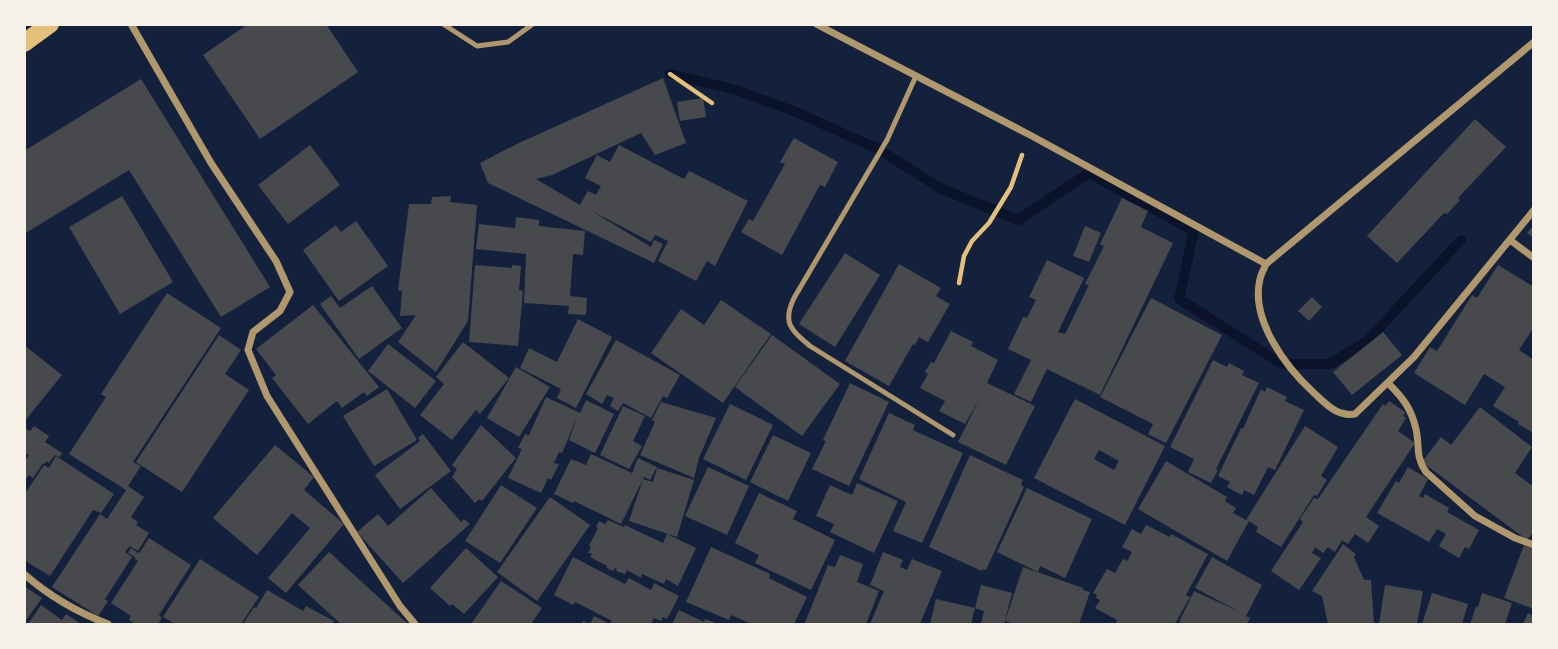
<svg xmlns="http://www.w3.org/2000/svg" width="1558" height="649" font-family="Ubuntu,sans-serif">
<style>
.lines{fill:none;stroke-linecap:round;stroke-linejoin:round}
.stream{stroke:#0b132b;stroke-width:10}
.building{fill:#48494c;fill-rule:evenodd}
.path{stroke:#e5c07b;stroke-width:4.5}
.service{stroke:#b1986c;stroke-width:5}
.minor{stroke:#b1986c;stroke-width:7}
.primary{stroke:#e5c07b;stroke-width:18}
</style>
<rect width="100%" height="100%" fill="#14213d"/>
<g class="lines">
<polyline class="stream" points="670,74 737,90 801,114 878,149 940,188 1018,220 1089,173 1194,231 1179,299 1282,364 1330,364 1367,341 1461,240"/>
</g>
<g class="building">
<polygon points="248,24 326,24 358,72 260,139 203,55"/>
<polygon points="663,78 686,143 655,155 641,133 552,175 536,179 580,205 588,191 596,195 601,186 585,178 597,155 610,162 619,145 684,179 689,171 748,201 715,266 707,261 696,281 658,261 668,241 655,235 651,242 590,210 651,247 654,240 663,244 654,263 488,183 480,163 519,143"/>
<polygon points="141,79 270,287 221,317 129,170 24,234 24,151"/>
<polygon points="703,98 706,117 680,121 677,102"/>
<polygon points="1475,119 1506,147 1458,198 1460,200 1447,214 1444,213 1397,263 1367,236"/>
<polygon points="794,138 838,162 825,187 820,185 782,255 741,232 749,219 753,221 785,164 780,162"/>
<polygon points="310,145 340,185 288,224 258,185"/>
<polygon points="122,196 173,282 120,314 69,227"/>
<polygon points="451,196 450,202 477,205 468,321 436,372 398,342 416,315 400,316 402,291 398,290 409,204 431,204 432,197"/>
<polygon points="1122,198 1148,211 1141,227 1173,243 1100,395 1047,369 1031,402 1014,394 1031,360 1008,349 1023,317 1027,318 1036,300 1029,297 1047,260 1084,278 1058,332 1065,334 1089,285 1085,284 1104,246 1100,244"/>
<polygon points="516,217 539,220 539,226 585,231 583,255 573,254 570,296 587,298 586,315 568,314 569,306 524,303 526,254 476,249 479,224 515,228"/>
<polygon points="356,221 388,266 339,301 303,250 336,225 341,232"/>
<polygon points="1534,225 1534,238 1527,233"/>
<polygon points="1085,226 1101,233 1089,262 1073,256"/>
<polygon points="845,253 880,275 835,347 799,324"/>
<polygon points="899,264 941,288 936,296 950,304 928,342 919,337 915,345 913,344 889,386 845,361"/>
<polygon points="475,265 512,268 512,265 521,266 519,290 523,291 518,346 469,342"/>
<polygon points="1498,265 1534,287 1534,327 1519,350 1534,360 1534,429 1532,432 1518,424 1519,422 1493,406 1505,387 1484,374 1465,405 1414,373 1430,347 1437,351 1472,295 1477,298"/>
<polygon points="372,286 402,328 359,359 320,304 331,296 340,308"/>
<polygon points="167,293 221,328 133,462 141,466 128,486 144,497 131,517 138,522 136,525 149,533 138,551 130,546 125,552 132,557 105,599 108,601 98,616 52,587 100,514 107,519 126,490 69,454 106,397 101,394"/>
<polygon points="1312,297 1322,307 1309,321 1298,311"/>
<polygon points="1151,298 1222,335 1166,443 1148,434 1153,424 1100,397"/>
<polygon points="721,300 771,334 723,403 651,353 681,309 704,325"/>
<polygon points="313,305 379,387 367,396 364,392 342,408 337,401 308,424 272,378 276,375 256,349"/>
<polygon points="578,319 612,337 576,408 557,398 561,389 520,368 529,348 557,362"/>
<polygon points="951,331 973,342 971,346 998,360 987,383 1035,406 1006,465 958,442 979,400 965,424 939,411 945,401 920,388 928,374 925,372 931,362 934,363"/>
<polygon points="1383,332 1402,355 1352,395 1333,372"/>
<polygon points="219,335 241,350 225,374 249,390 182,492 136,462"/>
<polygon points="772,335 840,384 802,436 735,387"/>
<polygon points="616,340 680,375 667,398 663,396 651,418 623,403 618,411 610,406 614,398 607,395 602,404 586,394"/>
<polygon points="463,342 509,378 480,414 476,410 452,440 420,415 444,384 436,377"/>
<polygon points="388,344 436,381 415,408 368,371"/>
<polygon points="24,345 62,375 24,422"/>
<polygon points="1213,360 1227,367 1229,363 1244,371 1242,375 1259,383 1216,469 1218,470 1211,483 1188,472 1194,459 1170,447"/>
<polygon points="516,367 550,387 519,437 487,418"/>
<polygon points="850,383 889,402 849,486 812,469 826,441 823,440"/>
<polygon points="1267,387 1287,397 1285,401 1304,410 1275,470 1268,467 1254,495 1244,490 1242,495 1227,487 1230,482 1218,476 1241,428 1243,429 1261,389 1265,392"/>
<polygon points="387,389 417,440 374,466 343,416"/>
<polygon points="546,397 580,413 586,400 614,414 595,453 569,440 578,415 562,453 559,452 554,463 559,464 551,480 548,478 541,493 508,478 522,449 518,448 525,434 529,435"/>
<path d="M1075,399L1165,446L1125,525L1034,478ZM1099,450L1119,461L1114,470L1094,459Z"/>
<polygon points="1389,401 1405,412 1403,416 1406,418 1398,431 1415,443 1366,517 1379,526 1368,543 1355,534 1348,544 1342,540 1335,552 1328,547 1323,553 1315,547 1312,553 1321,558 1299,590 1271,571 1303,522 1300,519 1314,498 1318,499 1376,414 1383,404 1386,406"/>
<polygon points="661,402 716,418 699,458 694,478 640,455 655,422 652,420"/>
<polygon points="730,404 773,425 746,480 703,459"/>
<polygon points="623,406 645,416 633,441 642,446 629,469 600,455"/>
<polygon points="1480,407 1532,447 1515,473 1534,487 1534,532 1527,540 1422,462 1441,437 1451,445"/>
<polygon points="889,413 915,425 913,430 963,453 922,543 893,531 906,502 859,479"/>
<polygon points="481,425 516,458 482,501 479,499 475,503 452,477 457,469 452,465"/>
<polygon points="34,426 49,436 45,442 62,453 60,457 55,455 49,463 46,461 45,464 43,463 33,478 29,475 24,481 24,462 29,455 24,453 24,429 25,428 30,431"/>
<polygon points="1305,426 1338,447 1321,476 1327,480 1317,496 1314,495 1281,547 1256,532 1258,527 1249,521 1227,561 1138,509 1166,461 1227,497 1225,501 1236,508 1233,513 1246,520"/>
<polygon points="423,434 451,471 400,509 375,475 420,441 418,438"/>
<polygon points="773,435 811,453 788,501 750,482"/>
<polygon points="275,445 314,477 304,490 344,524 286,593 268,578 310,528 292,513 257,555 213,518"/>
<polygon points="591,454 632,473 638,458 657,467 650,480 644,477 621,524 574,501 573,503 554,494 571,459 586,465"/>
<polygon points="970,455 1023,480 1021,485 1024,487 986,570 983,569 982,571 929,547"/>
<polygon points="56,456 114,494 101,513 93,510 50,576 24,560 24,495 44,465 49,468"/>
<polygon points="708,467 749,486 727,535 685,516"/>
<polygon points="1408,467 1428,479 1419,496 1423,498 1425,494 1449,508 1447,512 1479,530 1469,549 1465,547 1459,558 1439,546 1446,534 1437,529 1429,542 1377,513 1396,481 1399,483"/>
<polygon points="657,468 694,480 677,537 629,521 643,479 656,483 653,482"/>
<polygon points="857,483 898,501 874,553 830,532 834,524 816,516 830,485 852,495"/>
<polygon points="501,485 537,508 500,563 465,541"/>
<polygon points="431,488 461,522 464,519 470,524 403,583 357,532 378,514 388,526"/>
<polygon points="1027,488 1092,519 1065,578 1040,566 1038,572 997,552"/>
<polygon points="759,493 797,511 793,519 835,540 811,590 755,563 759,555 735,543"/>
<polygon points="550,497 590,525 537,601 497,572"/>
<polygon points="608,520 624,527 625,525 663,543 667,534 696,548 678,586 666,579 664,584 642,574 641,578 627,570 625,574 616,571 617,569 615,568 613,571 607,568 607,566 590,557 592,554 588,553 591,547 589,546 598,528 596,527 599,521 605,524"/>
<polygon points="1146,525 1170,537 1171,534 1208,554 1186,595 1190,597 1175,624 1115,624 1117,620 1095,608 1100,600 1096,598 1097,595 1093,593 1107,569 1115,573 1123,559 1127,561 1132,552 1122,547 1132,529 1141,534"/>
<polygon points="149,538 191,565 159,615 162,618 158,624 135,624 129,620 131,616 111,603 138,561 135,559 136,558 128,553 131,548 138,553 140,552"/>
<polygon points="1343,544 1356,554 1354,557 1364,580 1371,580 1374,624 1328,624 1322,596 1312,591"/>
<polygon points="1524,545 1534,549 1534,609 1504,598"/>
<polygon points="711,547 770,574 769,578 807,597 794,624 752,624 731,615 729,620 686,602"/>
<polygon points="466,548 498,577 464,614 452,604 450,606 430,588"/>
<polygon points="329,552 408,624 341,624 298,585"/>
<polygon points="883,552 903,560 900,567 907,570 912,559 942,571 920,624 870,624 884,591 870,585"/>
<polygon points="840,555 863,564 857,582 879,591 866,624 810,624 805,623 828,565 835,567"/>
<polygon points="573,557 625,584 629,578 651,590 654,583 679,596 667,619 663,617 661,621 654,618 651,624 581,624 583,621 590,624 594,616 610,624 612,621 575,602 573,605 554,595"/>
<polygon points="1212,557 1262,585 1246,616 1250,618 1247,624 1185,624 1179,622 1194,591 1240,612 1195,588"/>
<polygon points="200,559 259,597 241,624 175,624 163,617"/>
<polygon points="1023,567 1083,588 1083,590 1090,592 1079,624 1015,624 1005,621"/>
<polygon points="501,581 542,608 531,624 471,624"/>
<polygon points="981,585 1012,593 1004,624 981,624 984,611 975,608"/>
<polygon points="1385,585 1423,591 1417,624 1379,624"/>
<polygon points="24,586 42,598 24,623"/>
<polygon points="267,590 303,611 306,606 334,621 332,624 243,624 254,607 256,608"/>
<polygon points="1432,593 1468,604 1462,624 1422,624"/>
<polygon points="1482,593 1512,603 1505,624 1470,624 1476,607 1478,607"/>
<polygon points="936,599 975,608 971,624 930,624"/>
<polygon points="41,605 62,620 66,614 81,624 28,624"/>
<polygon points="679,610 704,622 705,619 718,624 672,624"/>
<polygon points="1528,613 1534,616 1534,624 1523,624"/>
</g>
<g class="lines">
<g class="path">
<polyline points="670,74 712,103"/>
<polyline points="959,283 964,256 972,241 989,223 1011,187 1022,155"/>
</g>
<g class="service">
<polyline points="443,24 477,46 508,42 533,24"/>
<path d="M916,76L887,140L794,298C782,323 791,330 810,346L953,435"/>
</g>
<g class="minor">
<polyline points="131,24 211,163 276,261 290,292 280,311 253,332 248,350 267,396 400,606 415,624"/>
<polyline points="816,24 1030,135 1266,264"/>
<path d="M1534,42L1266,264C1264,269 1261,274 1260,279C1250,320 1286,367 1314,393C1326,404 1337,417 1355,414L1414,357L1534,210"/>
<polyline points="1510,240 1534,258"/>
<path d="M1388,383C1403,398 1411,408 1416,429C1420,447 1415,456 1426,472L1475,516L1515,538L1534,545"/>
<path d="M24,574C48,595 79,613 108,624"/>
</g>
<polyline class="primary" points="24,43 50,24"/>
</g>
<rect width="1558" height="649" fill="none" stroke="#f6f1e7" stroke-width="52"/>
</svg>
